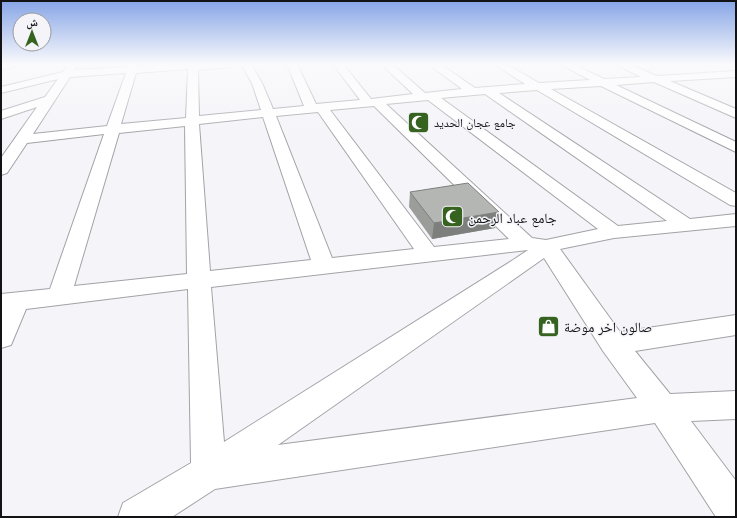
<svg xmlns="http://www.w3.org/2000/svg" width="737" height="518" font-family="Inter,'Noto Naskh Arabic',sans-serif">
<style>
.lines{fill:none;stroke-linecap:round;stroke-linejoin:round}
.minor-casing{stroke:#a2a2a7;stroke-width:2}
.minor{fill:#fff;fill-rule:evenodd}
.wall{fill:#9a9d99}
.shaded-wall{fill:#7d7f7d}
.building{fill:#b3b6b2;stroke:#7d7f7d}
.labels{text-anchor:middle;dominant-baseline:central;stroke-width:3;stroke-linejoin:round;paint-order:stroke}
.far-poi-label{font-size:12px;fill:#131315;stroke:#f4f4f9;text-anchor:start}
.poi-label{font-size:14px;fill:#131315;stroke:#f4f4f9;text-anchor:start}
</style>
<rect width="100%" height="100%" fill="#f4f4f9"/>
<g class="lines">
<defs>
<g id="minor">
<polygon points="1,64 17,64 15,66 1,70"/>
<path d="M70,64L74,65L76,67L74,70L128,67L129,64H139L138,66L175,64H235L230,67L198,70L199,116L261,110L252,83L241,64H251L262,83L273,109L304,106L287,64H297L316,104L360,100L333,64H343L371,99L413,94L381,64H392L425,93L462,89L428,64H440L475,88L525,84L494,64H506L539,83L590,80L560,64H573L604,79L641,77L615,64H629L657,76L736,71V77L670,81L736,109V118L654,82L616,85L736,142V152L601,86L551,89L736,193V206L730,205L537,90L499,93L690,219L736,214V226L614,238L560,249L620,332L736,315V335L635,351L670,394L736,391V419L691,421L736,481V517H716L655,423L215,489L172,517H118L123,503L191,463L188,289L26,309L11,345L1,348V294L50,289L104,134L27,143L7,173L1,175V158L37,107L1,119V111L45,97L58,79L1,93V87L63,72L68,65ZM188,69L186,118L121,124L136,73ZM126,73L107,126L33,134L70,77ZM485,94L667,221L618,226L441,98ZM428,100L598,229L546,240L532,238L386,104ZM374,106L509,239L434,247L330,110ZM318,112L414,249L332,258L276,116ZM263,117L311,260L210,271L199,124ZM185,126L187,274L74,286L119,133ZM528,250L513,260L224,442L211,287ZM544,258L603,351L637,398L278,445Z"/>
</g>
</defs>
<use href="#minor" class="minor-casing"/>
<use href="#minor" class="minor"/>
</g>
<polygon class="wall" points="410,192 499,212 495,228 432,239 409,207"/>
<polygon class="shaded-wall" points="499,212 495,228 432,239 434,223"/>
<polygon class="building" points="468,183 499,212 434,223 410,192"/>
<linearGradient id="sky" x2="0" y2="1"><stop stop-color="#85a4e6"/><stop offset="0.47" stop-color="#fafafc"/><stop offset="1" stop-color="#fafafc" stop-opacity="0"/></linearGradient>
<rect width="737" height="137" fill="url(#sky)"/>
<defs>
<symbol id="mosque-square" viewBox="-11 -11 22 22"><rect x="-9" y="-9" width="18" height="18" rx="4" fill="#376321" stroke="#f4f4f9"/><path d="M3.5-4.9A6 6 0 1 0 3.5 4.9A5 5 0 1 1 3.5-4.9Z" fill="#fff"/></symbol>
<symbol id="shop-square" viewBox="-11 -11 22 22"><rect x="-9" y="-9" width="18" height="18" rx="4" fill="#376321" stroke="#f4f4f9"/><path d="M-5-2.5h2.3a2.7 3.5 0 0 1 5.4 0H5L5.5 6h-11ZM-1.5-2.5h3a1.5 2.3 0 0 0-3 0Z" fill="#fff"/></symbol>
</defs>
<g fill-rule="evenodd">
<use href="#mosque-square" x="406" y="110" width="25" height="25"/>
<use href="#mosque-square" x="440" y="204" width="25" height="25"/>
<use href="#shop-square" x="536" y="314" width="25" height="25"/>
</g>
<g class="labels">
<g class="far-poi-label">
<text x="434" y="122">جامع عجان الحديد</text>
</g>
<g class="poi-label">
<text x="468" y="217">جامع عباد الرحمن</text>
<text x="564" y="326">صالون اخر موضة</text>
</g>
</g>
<rect width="737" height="518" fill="none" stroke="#131315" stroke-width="4"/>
<g transform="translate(32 32)"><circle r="19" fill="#f4f4f9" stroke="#9a9a9e"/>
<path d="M0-3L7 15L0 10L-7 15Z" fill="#376321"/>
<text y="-6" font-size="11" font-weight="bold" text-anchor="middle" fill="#131315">ش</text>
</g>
</svg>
